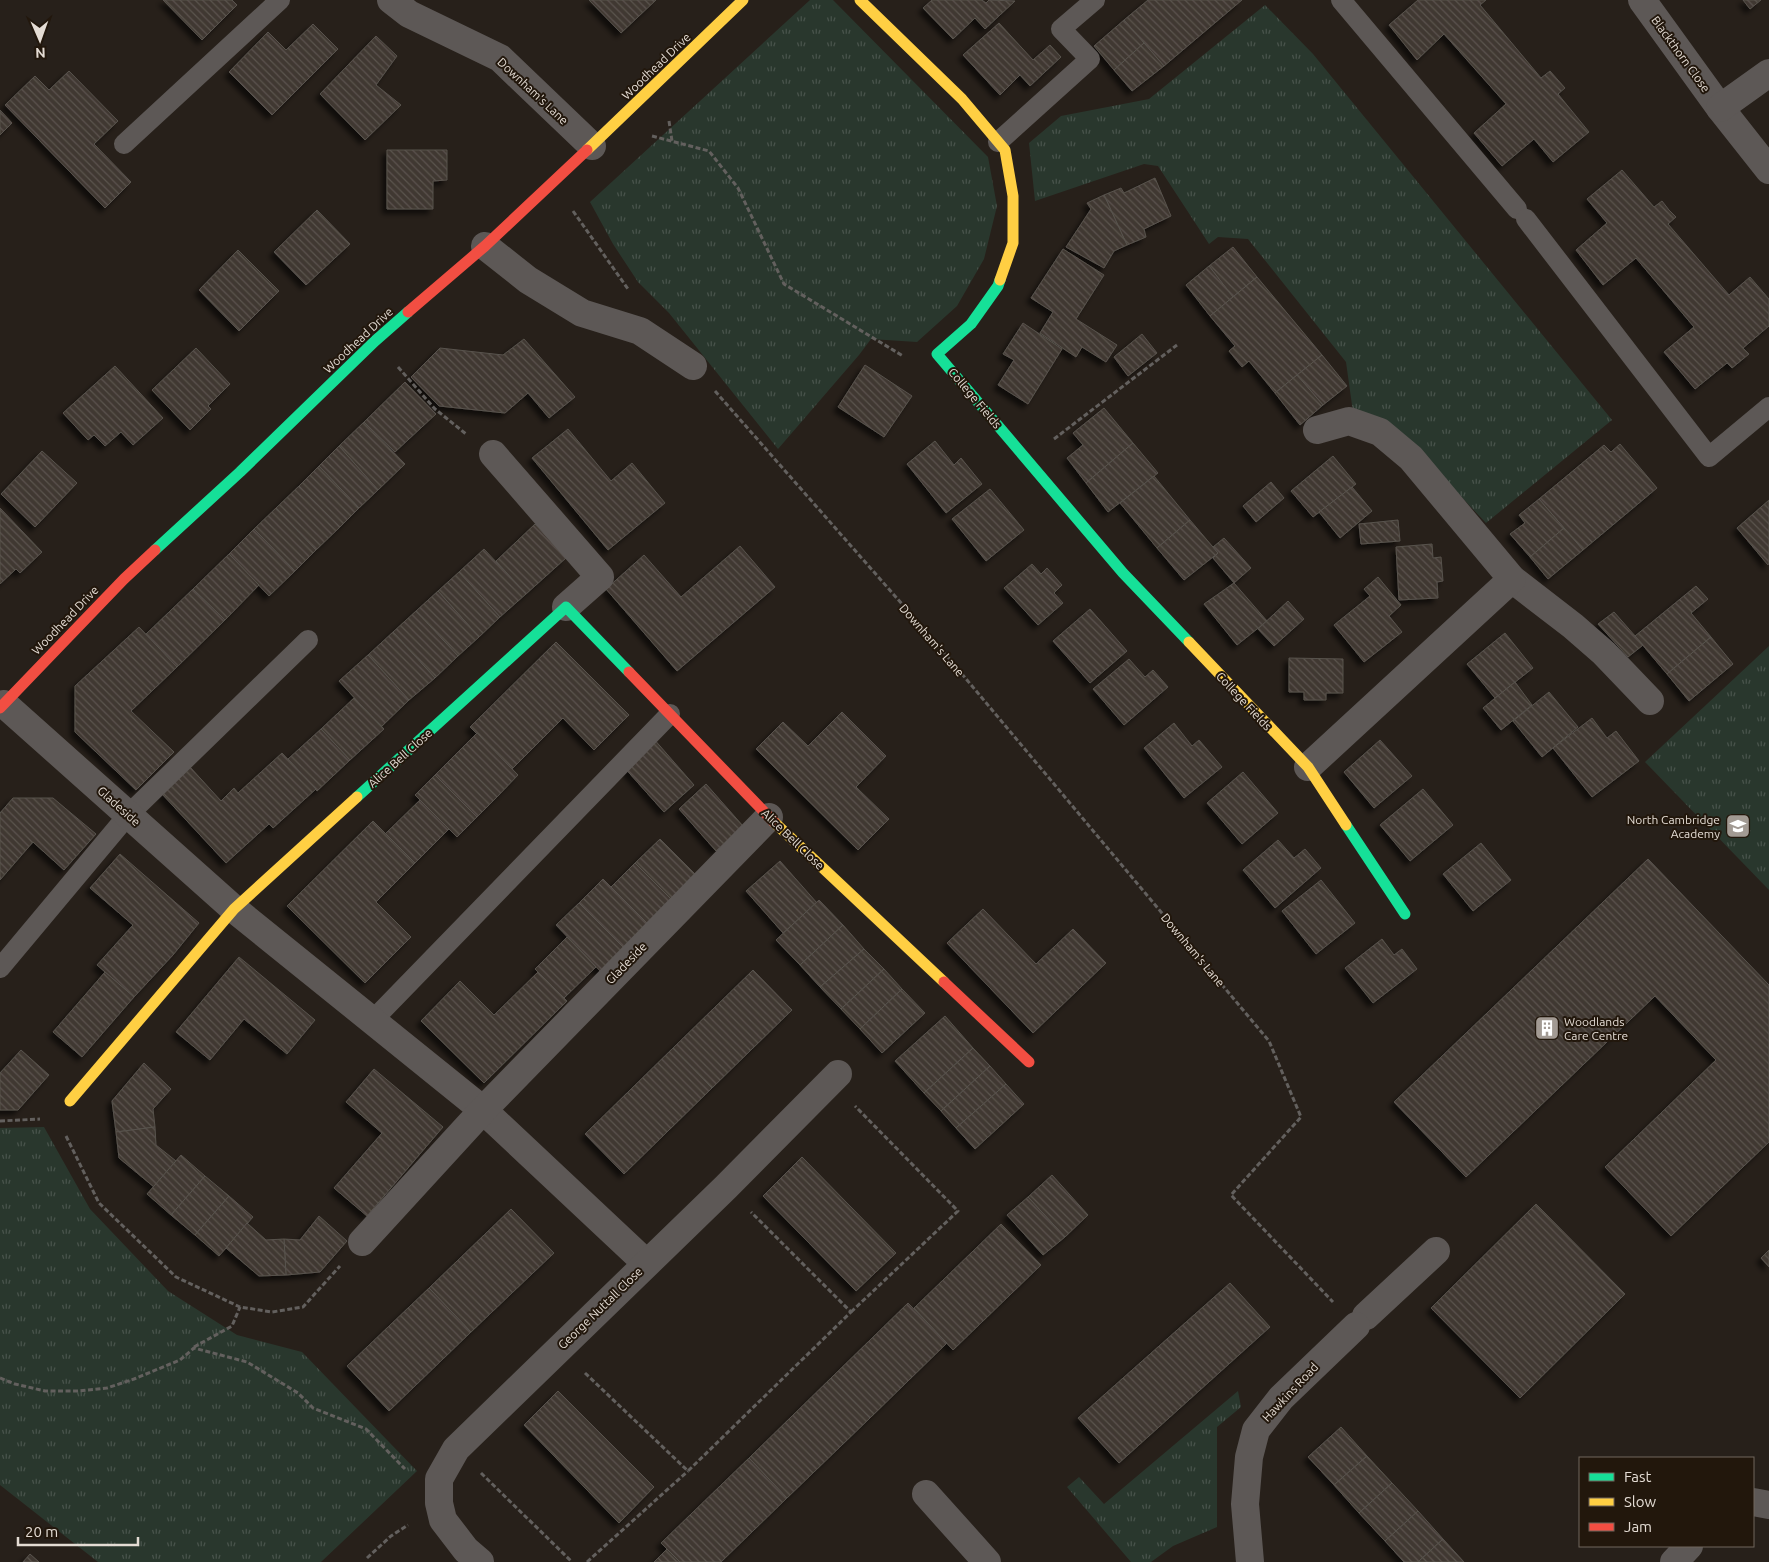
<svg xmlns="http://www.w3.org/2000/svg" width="1769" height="1562" font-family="Ubuntu,sans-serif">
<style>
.grass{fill:url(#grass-tufts)}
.building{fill:url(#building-back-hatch);stroke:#58534d;filter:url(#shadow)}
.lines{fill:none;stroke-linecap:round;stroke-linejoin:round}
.path{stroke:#63605e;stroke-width:3;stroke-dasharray:5 2.5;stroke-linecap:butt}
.lane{stroke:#5d5856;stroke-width:20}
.street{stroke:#5d5856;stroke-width:28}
.fast{stroke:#16e098;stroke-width:11}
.slow{stroke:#ffcf43;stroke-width:11}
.jam{stroke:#f24e42;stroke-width:11}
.labels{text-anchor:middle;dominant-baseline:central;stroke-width:4;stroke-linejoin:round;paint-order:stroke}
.street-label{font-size:12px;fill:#e4dcd4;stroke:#22170c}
.poi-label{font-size:12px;fill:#e4dcd4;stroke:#22170c;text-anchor:end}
</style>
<defs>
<pattern id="grass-tufts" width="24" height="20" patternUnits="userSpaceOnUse" patternTransform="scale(1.25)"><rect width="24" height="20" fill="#29372d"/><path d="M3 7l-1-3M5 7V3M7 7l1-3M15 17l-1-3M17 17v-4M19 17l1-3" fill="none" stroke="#48534b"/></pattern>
<pattern id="building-back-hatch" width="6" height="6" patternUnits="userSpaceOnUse" patternTransform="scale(1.25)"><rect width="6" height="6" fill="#403831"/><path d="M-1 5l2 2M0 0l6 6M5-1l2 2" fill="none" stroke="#5b544e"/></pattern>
<filter id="shadow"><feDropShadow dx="-4.5" dy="4.5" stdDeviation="2.5" flood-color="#0009"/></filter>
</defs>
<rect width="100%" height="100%" fill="#27201a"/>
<g class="grass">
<polygon points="810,0 833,0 988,157 997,206 984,259 957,306 917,342 871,339 859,355 778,449 669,313 638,282 613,244 590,202"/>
<polygon points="1265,5 1313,54 1612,420 1486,523 1418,451 1353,412 1346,362 1248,239 1218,237 1209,244 1158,166 1144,164 1035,201 1029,143 1061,116 1149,99"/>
<polygon points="1769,646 1769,890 1645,762"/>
<polygon points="44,1127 90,1209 168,1291 237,1335 302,1352 417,1471 321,1562 98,1562 0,1485 0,1128"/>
<polygon points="1238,1391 1241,1407 1217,1427 1217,1527 1173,1546 1151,1562 1131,1562 1067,1487 1079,1477 1104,1504"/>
</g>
<g class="building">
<polygon points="163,0 232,0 237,5 202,40"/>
<polygon points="589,0 656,0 621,33"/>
<polygon points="932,0 982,0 986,3 989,0 1015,1 985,29 975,18 953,39 923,8"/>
<polygon points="1148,0 1242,0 1164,66 1124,20"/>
<polygon points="1418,0 1486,0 1480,5 1541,78 1550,71 1565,88 1558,94 1589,132 1553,162 1534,139 1502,166 1474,133 1506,104 1444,34 1417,60 1389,25"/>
<polygon points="1743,0 1761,0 1750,9"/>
<polygon points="1124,20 1144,43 1114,70 1094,46"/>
<polygon points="999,23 1033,60 1050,45 1061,57 1030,86 1020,75 1000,95 963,55"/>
<polygon points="313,24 338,49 272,115 229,72 268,32 286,50"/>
<polygon points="376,36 397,56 376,85 401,105 365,140 320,94"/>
<polygon points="1144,43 1164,66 1132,91 1114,70"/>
<polygon points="69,71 118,121 94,144 131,182 105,208 5,105 35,76 49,90"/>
<polygon points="0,110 12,123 0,135"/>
<polygon points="387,150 447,150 447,180 433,181 433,209 387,209"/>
<polygon points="1622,170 1654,207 1662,201 1669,210 1676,217 1668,224 1729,295 1750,277 1769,299 1769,326 1743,348 1749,354 1732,368 1727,363 1695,389 1664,352 1694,327 1636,258 1603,285 1576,250 1607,223 1587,199"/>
<polygon points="1155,178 1171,216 1144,229 1146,237 1127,245 1104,195 1121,188 1124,193"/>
<polygon points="1104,195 1127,245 1114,251 1104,268 1066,247 1091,209 1087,203"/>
<polygon points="317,210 350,244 306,285 274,252"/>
<polygon points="1233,247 1257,277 1233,297 1209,266"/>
<polygon points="1063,249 1104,275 1076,319 1117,345 1106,362 1082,347 1076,357 1040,333 1053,312 1031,298"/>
<polygon points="238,250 279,291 239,331 199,290"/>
<polygon points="1209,266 1233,297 1210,316 1186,285"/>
<polygon points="1257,277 1322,355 1275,393 1249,361 1242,367 1229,351 1235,346 1210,316"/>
<polygon points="1023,323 1062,349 1028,404 998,385 1014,360 1003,354"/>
<polygon points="1142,334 1157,353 1128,376 1114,357"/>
<polygon points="524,339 575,397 549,418 528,393 505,413 439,406 411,377 440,348 503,355"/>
<polygon points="196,348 230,384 208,406 211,409 190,430 152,390"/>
<polygon points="1322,355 1347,386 1323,405 1297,375"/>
<polygon points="865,365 912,396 884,437 838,407"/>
<polygon points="115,366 163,418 133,445 121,432 105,446 94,435 88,440 63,413"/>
<polygon points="1297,375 1323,405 1300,425 1275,393"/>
<polygon points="405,382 436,414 395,452 364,422"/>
<polygon points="1104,408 1133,443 1086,483 1067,458 1083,445 1073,433"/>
<polygon points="364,422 405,464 378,490 339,446"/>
<polygon points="568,429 611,481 632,463 665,503 608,550 532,458"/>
<polygon points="935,441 954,465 961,458 982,484 946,513 907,464"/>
<polygon points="1133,443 1158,473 1108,512 1086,483"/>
<polygon points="1620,444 1657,488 1583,550 1539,499 1604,445 1611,452"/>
<polygon points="339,446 378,490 359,508 319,466"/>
<polygon points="42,451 77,483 35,527 1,494"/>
<polygon points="1333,456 1356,484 1313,517 1291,491"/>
<polygon points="319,466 359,508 340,527 299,486"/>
<polygon points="1154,476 1190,520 1157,548 1120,503"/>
<polygon points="1271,482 1284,498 1256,522 1243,506"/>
<polygon points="299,486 340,527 316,550 276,508"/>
<polygon points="1352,487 1372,511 1340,538 1319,512"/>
<polygon points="990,489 1024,530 986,561 952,519"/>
<polygon points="1539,499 1564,528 1530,557 1510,534 1525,523 1519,515"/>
<polygon points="1769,500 1769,563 1768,565 1737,528"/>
<polygon points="0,508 42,552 20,573 16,569 0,584"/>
<polygon points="276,508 316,550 295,571 254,529"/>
<polygon points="1190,520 1218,553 1184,580 1157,548"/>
<polygon points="1398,520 1400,541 1361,544 1359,524"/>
<polygon points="535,524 566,558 526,594 496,561"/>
<polygon points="1564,528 1583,550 1548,579 1530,557"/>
<polygon points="254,529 295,571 269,596 229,554"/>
<polygon points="1224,538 1251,568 1234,583 1213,558 1218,553 1213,547"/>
<polygon points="1432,544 1433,558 1441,557 1443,581 1437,582 1438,598 1399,600 1396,547"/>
<polygon points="740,546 775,587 677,671 606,589 644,555 681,597"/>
<polygon points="484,549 526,594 500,617 459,572"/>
<polygon points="229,554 259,585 225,620 193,589"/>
<polygon points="1032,564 1041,574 1047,568 1062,585 1054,593 1063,603 1038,625 1004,588"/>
<polygon points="459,572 500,617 479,637 438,591"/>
<polygon points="1378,577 1401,605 1389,616 1402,632 1364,662 1334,625 1370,596 1364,589"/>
<polygon points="1234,583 1267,621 1237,645 1204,604"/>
<polygon points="1696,586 1708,599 1691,613 1711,637 1667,674 1635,636"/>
<polygon points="193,589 225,620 177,667 145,635"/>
<polygon points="438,591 479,637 458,656 416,611"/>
<polygon points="1288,601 1304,619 1274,646 1258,629"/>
<polygon points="1090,609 1127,651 1090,683 1053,641"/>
<polygon points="416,611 458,656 435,678 393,632"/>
<polygon points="1614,612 1643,645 1628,657 1598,624"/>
<polygon points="139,627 177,667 131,711 174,752 136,790 75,732 75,686"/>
<polygon points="393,632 435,678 409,700 368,655"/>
<polygon points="1505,633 1533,668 1495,698 1467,664"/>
<polygon points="1711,637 1733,664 1689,701 1667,674"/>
<polygon points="556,642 629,715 594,750 563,718 512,769 470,727"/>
<polygon points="368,655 409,700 381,727 339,681"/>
<polygon points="1289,658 1343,659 1343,693 1326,693 1326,700 1304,700 1304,692 1289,692"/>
<polygon points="1129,659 1145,677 1153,670 1168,687 1124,725 1093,689"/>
<polygon points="1515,682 1532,705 1501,730 1483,708"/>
<polygon points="1549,692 1578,727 1542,757 1513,721"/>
<polygon points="354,698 384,729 350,760 321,729"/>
<polygon points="842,712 886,756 856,787 889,819 858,850 756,749 783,722 808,746"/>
<polygon points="1592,718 1607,738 1616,731 1639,761 1592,797 1553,748"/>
<polygon points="1174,723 1192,746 1199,740 1222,767 1184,798 1144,748"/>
<polygon points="321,729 350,760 317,791 288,759"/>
<polygon points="477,733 518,775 497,797 455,755"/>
<polygon points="653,738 694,785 664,812 622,765"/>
<polygon points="1380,740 1412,776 1374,808 1344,772"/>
<polygon points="282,753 316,789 273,828 269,824 226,863 162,794 190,767 221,801 234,788 238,793"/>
<polygon points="455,755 497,797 477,817 435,775"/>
<polygon points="1243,772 1278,813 1242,844 1207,803"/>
<polygon points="435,775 477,817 457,837 415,795"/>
<polygon points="706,784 743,826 716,851 679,809"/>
<polygon points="1423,789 1453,825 1410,861 1380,825"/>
<polygon points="13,798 53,798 96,834 64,870 33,842 0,880 0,813"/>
<polygon points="420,800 449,829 415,863 385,834"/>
<polygon points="373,821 415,863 376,902 411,937 365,983 287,906"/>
<polygon points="660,839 701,880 677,905 635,863"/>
<polygon points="1278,840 1294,858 1305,849 1321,868 1275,908 1243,870"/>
<polygon points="1481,843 1511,880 1473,911 1443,874"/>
<polygon points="120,854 199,923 173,955 134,997 97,965 133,925 90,888"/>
<polygon points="1648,859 1769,985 1769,1142 1671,1236 1605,1167 1716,1060 1655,996 1466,1177 1394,1102"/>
<polygon points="780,861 817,903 783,933 746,891"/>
<polygon points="635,863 677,905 652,928 611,887"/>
<polygon points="603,879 652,928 628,952 579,903"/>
<polygon points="1321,880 1355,923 1316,954 1282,911"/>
<polygon points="819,900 843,925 800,965 776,940"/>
<polygon points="579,903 628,952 605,976 556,925"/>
<polygon points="983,909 1036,964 1073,929 1106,963 1033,1033 947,943"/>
<polygon points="843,925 864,949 820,987 800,965"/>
<polygon points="567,937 596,967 564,998 535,969"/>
<polygon points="1382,939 1394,955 1402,949 1417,969 1373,1003 1345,968"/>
<polygon points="864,949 884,969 841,1009 820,987"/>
<polygon points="239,957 315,1020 287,1054 244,1019 210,1060 176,1032"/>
<polygon points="884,969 902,989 860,1029 841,1009"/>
<polygon points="753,970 792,1010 712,1088 673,1048"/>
<polygon points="105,972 134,997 82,1057 53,1032"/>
<polygon points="538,972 567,1001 484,1083 421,1021 460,981 494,1015"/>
<polygon points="902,989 925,1013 882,1053 860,1029"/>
<polygon points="945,1016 973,1048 924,1093 895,1061"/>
<polygon points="673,1048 712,1088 624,1174 585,1134"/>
<polygon points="973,1048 990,1066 941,1111 924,1093"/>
<polygon points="21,1050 49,1075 18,1110 0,1110 0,1073"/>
<polygon points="144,1063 171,1089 153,1109 155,1127 116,1132 112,1101"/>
<polygon points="990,1066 1006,1084 956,1128 941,1111"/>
<polygon points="374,1069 443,1127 367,1216 334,1188 382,1133 346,1102"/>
<polygon points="1006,1084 1024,1104 975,1149 956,1128"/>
<polygon points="155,1127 156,1145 176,1161 154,1187 119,1158 116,1132"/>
<polygon points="181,1155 205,1176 171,1215 147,1194"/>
<polygon points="802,1157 896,1253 856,1291 763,1196"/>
<polygon points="1052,1175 1088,1215 1065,1237 1028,1197"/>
<polygon points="205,1176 229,1196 195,1235 171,1215"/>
<polygon points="229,1196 253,1217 219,1256 195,1235"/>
<polygon points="1028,1197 1065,1237 1043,1255 1007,1215"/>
<polygon points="1536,1204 1625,1294 1520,1398 1431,1308"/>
<polygon points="511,1209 554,1253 471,1332 429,1288"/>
<polygon points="319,1216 347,1241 320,1272 286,1275 284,1239 300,1240"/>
<polygon points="247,1223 266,1240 284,1239 286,1275 259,1276 226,1248"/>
<polygon points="1001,1224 1041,1265 953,1350 914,1308"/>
<polygon points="1769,1250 1769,1267 1761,1258"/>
<polygon points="1230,1283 1270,1327 1119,1463 1078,1418"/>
<polygon points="429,1288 471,1332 389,1411 347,1366"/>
<polygon points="908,1303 947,1343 870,1418 831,1378"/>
<polygon points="831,1378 870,1418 787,1498 749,1458"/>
<polygon points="558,1391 654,1487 619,1523 524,1425"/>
<polygon points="1341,1427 1367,1456 1334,1485 1308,1457"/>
<polygon points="1367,1456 1392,1483 1359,1513 1334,1485"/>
<polygon points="749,1458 787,1498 721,1562 680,1562 661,1543"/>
<polygon points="1392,1483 1418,1511 1385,1541 1359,1513"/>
<polygon points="1418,1511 1443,1539 1418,1562 1404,1562 1385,1541"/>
<polygon points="1443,1539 1464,1562 1418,1562"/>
<polygon points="667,1549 680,1562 654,1562"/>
<polygon points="30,1554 39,1562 23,1562"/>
</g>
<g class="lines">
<g class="path">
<polyline points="669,121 672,141"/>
<polyline points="652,136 709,151 738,188 784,284 903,356"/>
<polyline points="573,211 628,289"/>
<polyline points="398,367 435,409 466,434"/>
<polyline points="715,391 931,637 1269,1041 1301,1117 1231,1195 1333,1302"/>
<polyline points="1054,439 1177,345"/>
<polyline points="0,1121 40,1119"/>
<polyline points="66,1136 99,1203 176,1277 240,1307 272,1312 303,1307 340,1266"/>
<polyline points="851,1312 958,1211 855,1106"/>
<polyline points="194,1347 232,1326 240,1307"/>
<polyline points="585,1373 688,1471 851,1312 751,1212"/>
<polyline points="0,1378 15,1384 45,1391 78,1391 107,1388 134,1379 180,1360 194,1348 247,1362 298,1393 313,1408 366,1429 405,1469"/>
<polyline points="481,1473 572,1562"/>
<polyline points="367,1558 391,1536 408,1525"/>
<polyline points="587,1562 688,1471"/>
</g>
<g class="lane">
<polyline points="1341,0 1517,209"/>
<polyline points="998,142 1090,59 1061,29 1095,0"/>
<polyline points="124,144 280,0"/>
<polyline points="1526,219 1709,457 1769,407"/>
<polyline points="0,968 128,815 308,640"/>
<polyline points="372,1021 670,714"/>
</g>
<g class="street">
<polyline points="391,0 409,14 500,58 592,146"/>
<polyline points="1642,0 1720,108 1769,170"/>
<polyline points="1720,108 1769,73"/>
<polyline points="485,246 528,280 582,313 640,331 693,366"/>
<polyline points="493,454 600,577 566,607"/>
<polyline points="1512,579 1573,626 1604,653 1650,701"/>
<polyline points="4,704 234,909 483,1110 646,1263"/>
<polyline points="1308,767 1512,579 1411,458 1380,432 1349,421 1317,430"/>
<polyline points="362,1242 483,1110 769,817"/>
<polyline points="1366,1316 1436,1251"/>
<polyline points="926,1494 987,1562"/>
<polyline points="1753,1502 1769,1505"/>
<polyline points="480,1562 466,1550 443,1520 439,1503 439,1479 456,1449 726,1187 838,1074"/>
<polyline points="1250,1562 1245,1504 1249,1457 1256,1430 1281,1398 1356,1326"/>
<polyline points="1674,1562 1689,1546"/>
</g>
<g class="fast">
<polyline points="1000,280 998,286 971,324 937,354 1123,573 1189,642"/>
<polyline points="155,550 240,472 375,341 408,312"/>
<polyline points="357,797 566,607 629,672"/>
<polyline points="1346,825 1405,914"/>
</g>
<g class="slow">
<polyline points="860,0 962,99 1005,150 1013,196 1013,243 1000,280"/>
<polyline points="587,150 743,0"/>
<polyline points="1189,642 1308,767 1346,825"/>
<polyline points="774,822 944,982"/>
<polyline points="70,1101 234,909 357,797"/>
</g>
<g class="jam">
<polyline points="408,312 485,246 587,150"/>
<polyline points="629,672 774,822"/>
<polyline points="0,708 124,579 155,550"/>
<polyline points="944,982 1029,1062"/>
</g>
</g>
<defs>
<symbol id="school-square" viewBox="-11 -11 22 22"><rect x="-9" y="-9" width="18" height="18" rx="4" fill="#a29a93" stroke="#22170c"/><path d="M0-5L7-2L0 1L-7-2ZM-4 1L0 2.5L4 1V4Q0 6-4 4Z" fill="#fff"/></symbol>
<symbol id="building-square" viewBox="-11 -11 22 22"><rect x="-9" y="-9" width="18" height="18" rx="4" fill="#a29a93" stroke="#22170c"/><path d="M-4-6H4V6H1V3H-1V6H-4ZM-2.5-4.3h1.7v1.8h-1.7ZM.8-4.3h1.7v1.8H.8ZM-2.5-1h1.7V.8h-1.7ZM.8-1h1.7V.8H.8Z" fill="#fff"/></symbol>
</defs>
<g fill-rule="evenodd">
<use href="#school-square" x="1724" y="812" width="28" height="28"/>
<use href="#building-square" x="1533" y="1014" width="28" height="28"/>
</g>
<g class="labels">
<g class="street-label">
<text transform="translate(1681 54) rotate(54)">Blackthorn Close</text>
<text transform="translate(656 66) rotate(-44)">Woodhead Drive</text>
<text transform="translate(533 91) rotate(43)">Downham's Lane</text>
<text transform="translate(358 340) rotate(-43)">Woodhead Drive</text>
<text transform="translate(975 398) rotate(50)">College Fields</text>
<text transform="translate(65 620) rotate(-46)">Woodhead Drive</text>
<text transform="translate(932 640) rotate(49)">Downham's Lane</text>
<text transform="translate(1244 701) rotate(47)">College Fields</text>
<text transform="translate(400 758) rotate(-42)">Alice Bell Close</text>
<text transform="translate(119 806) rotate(42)">Gladeside</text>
<text transform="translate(793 839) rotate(44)">Alice Bell Close</text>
<text transform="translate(1193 950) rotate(50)">Downham's Lane</text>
<text transform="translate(626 963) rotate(-46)">Gladeside</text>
<text transform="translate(600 1308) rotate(-44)">George Nuttall Close</text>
<text transform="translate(1290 1392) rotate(-47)">Hawkins Road</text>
</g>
<g class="poi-label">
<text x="1720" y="819">North Cambridge<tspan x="1720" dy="14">Academy</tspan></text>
<text x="1564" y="1021" text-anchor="start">Woodlands<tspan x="1564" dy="14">Care Centre</tspan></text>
</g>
</g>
<rect x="1579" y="1457" width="175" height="90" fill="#22170c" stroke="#70665c"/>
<rect x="1589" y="1473" width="25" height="8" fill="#16e098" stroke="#70665c"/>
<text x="1624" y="1482" font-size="15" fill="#e4dcd4">Fast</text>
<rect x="1589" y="1498" width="25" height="8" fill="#ffcf43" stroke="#70665c"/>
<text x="1624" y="1507" font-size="15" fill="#e4dcd4">Slow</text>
<rect x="1589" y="1523" width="25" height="8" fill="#f24e42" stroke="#70665c"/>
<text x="1624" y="1532" font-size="15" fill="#e4dcd4">Jam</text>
<g transform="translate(40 40) rotate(178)" stroke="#22170c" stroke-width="4" paint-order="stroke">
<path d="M0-4L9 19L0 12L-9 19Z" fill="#e4dcd4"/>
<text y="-8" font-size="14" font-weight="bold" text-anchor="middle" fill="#e4dcd4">N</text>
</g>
<path d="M18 1537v8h120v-8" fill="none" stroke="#e4dcd4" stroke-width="2.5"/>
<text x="25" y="1537" font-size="15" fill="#e4dcd4" stroke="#22170c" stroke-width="4" paint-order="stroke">20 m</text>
</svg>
